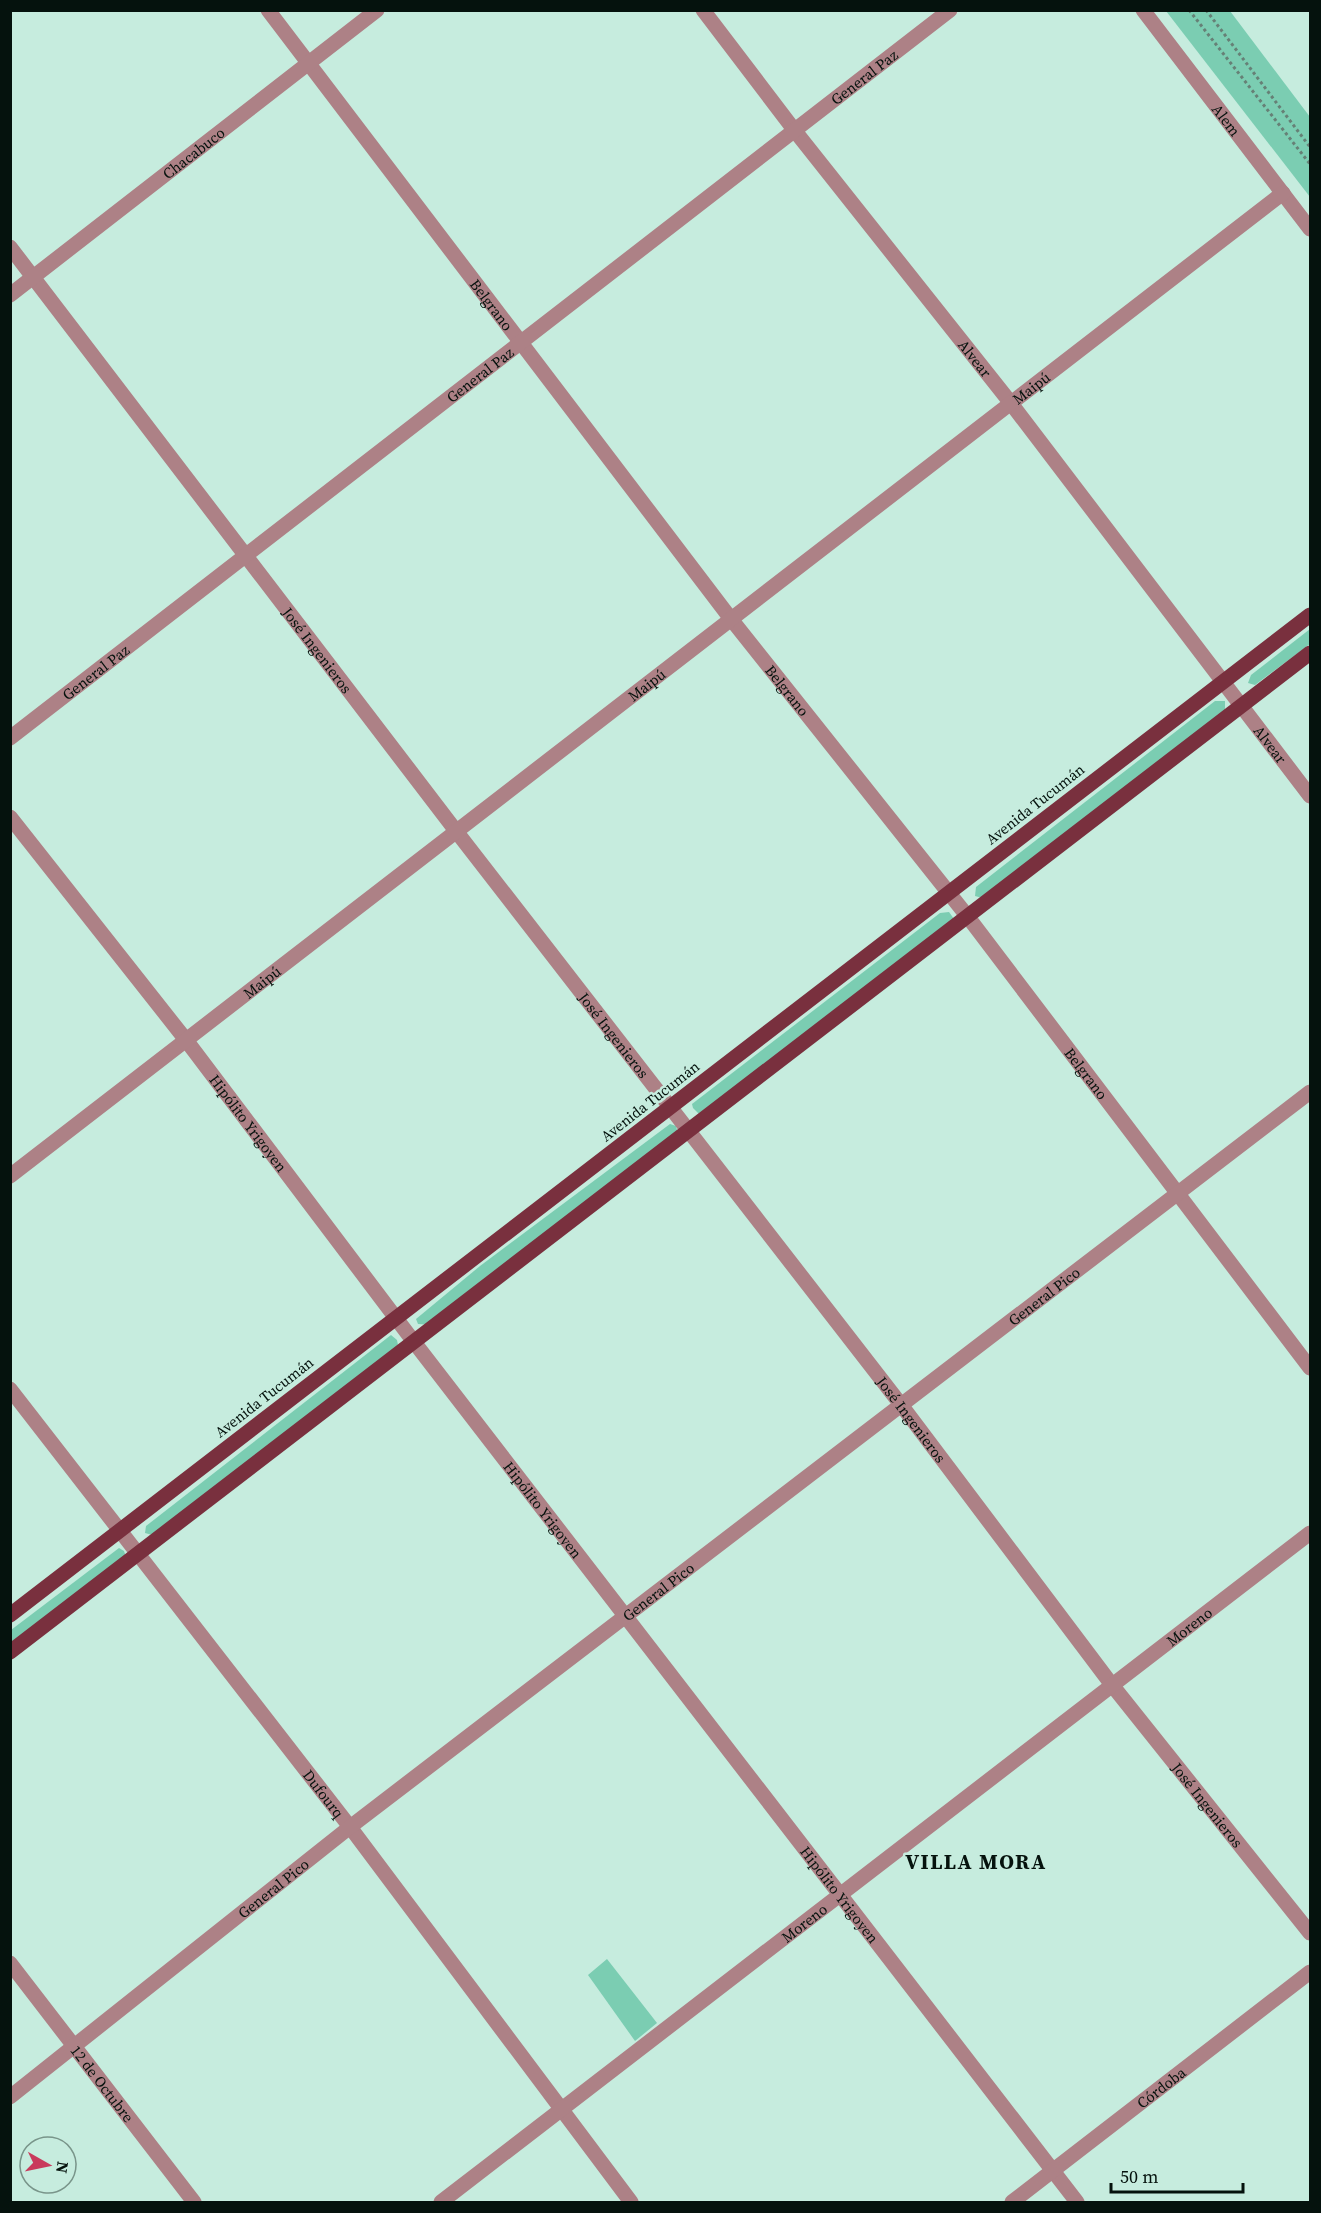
<svg xmlns="http://www.w3.org/2000/svg" width="1321" height="2213" font-family="'Source Serif 4',serif">
<style>
.green{fill:#7bcdb2}
.lines{fill:none;stroke-linecap:round;stroke-linejoin:round}
.path{stroke:#668076;stroke-width:3;stroke-dasharray:3 3;stroke-linecap:butt}
.minor{stroke:#ad8186;stroke-width:15}
.primary{stroke:#79303e;stroke-width:15}
.labels{text-anchor:middle;dominant-baseline:central;stroke-width:5;stroke-linejoin:round;paint-order:stroke}
.street-label{font-size:15px;fill:#05120d;stroke:#c6ecde}
.district-label{font-size:21px;font-weight:bold;letter-spacing:1.5px;fill:#05120d;stroke:#c6ecde}
</style>
<rect width="100%" height="100%" fill="#c6ecde"/>
<g class="green">
<polygon points="1166,11 1230,11 1310,117 1310,197"/>
<polygon points="1310,629 1310,644 1255,685 1248,683 1251,675"/>
<polygon points="1215,701 1225,701 1225,710 986,899 975,896 976,887"/>
<polygon points="949,912 954,919 699,1114 693,1108 692,1104 940,913"/>
<polygon points="670,1124 676,1126 678,1134 432,1325 418,1324 416,1319 480,1266"/>
<polygon points="391,1335 397,1340 399,1350 156,1536 145,1533 146,1526"/>
<polygon points="119,1548 124,1551 126,1557 11,1645 11,1630"/>
<polygon points="607,1959 657,2023 635,2041 588,1975"/>
</g>
<g class="lines">
<g class="path">
<polyline points="1189,10 1310,164"/>
<polyline points="1206,10 1310,147"/>
</g>
<g class="minor">
<path id="s1" d="M268,10L731,619L968,917L1310,1368"/>
<path id="s2" d="M703,10L795,131L1010,402L1310,796"/>
<path id="s3" d="M1143,10L1310,229"/>
<path id="s4" d="M10,247L456,831L902,1406L1112,1685L1310,1933"/>
<path id="s5" d="M10,295L377,10"/>
<path id="s6" d="M10,738L950,10"/>
<path id="s7" d="M10,817L186,1040L414,1342L1077,2202"/>
<path id="s8" d="M10,1176L1283,193"/>
<path id="s9" d="M10,1389L350,1827L631,2202"/>
<path id="s10" d="M10,1963L194,2202"/>
<path id="s11" d="M10,2097L350,1827L1310,1092"/>
<path id="s12" d="M441,2202L1310,1533"/>
<path id="s13" d="M1012,2202L1310,1972"/>
</g>
<g class="primary">
<polyline points="10,1615 1310,615"/>
<polyline points="10,1652 1310,653"/>
</g>
</g>
<g class="labels">
<g class="street-label">
<text stroke="none"><textPath href="#s6" startOffset="1080">General Paz</textPath></text>
<text stroke="none"><textPath href="#s3" startOffset="138">Alem</textPath></text>
<text stroke="none"><textPath href="#s5" startOffset="232">Chacabuco</textPath></text>
<text stroke="none"><textPath href="#s1" startOffset="370">Belgrano</textPath></text>
<text stroke="none"><textPath href="#s2" startOffset="442">Alvear</textPath></text>
<text stroke="none"><textPath href="#s6" startOffset="594">General Paz</textPath></text>
<text stroke="none"><textPath href="#s8" startOffset="1290">Maipú</textPath></text>
<text stroke="none"><textPath href="#s4" startOffset="507">José Ingenieros</textPath></text>
<text stroke="none"><textPath href="#s6" startOffset="108">General Paz</textPath></text>
<text stroke="none"><textPath href="#s8" startOffset="804">Maipú</textPath></text>
<text stroke="none"><textPath href="#s1" startOffset="856">Belgrano</textPath></text>
<text stroke="none"><textPath href="#s2" startOffset="928">Alvear</textPath></text>
<text transform="translate(1035 804) rotate(-38)">Avenida Tucumán</text>
<text stroke="none"><textPath href="#s8" startOffset="318">Maipú</textPath></text>
<text stroke="none"><textPath href="#s4" startOffset="993">José Ingenieros</textPath></text>
<text stroke="none"><textPath href="#s1" startOffset="1342">Belgrano</textPath></text>
<text transform="translate(650 1101) rotate(-38)">Avenida Tucumán</text>
<text stroke="none"><textPath href="#s7" startOffset="388">Hipólito Yrigoyen</textPath></text>
<text stroke="none"><textPath href="#s11" startOffset="1308">General Pico</textPath></text>
<text transform="translate(264 1397) rotate(-38)">Avenida Tucumán</text>
<text stroke="none"><textPath href="#s4" startOffset="1479">José Ingenieros</textPath></text>
<text stroke="none"><textPath href="#s7" startOffset="874">Hipólito Yrigoyen</textPath></text>
<text stroke="none"><textPath href="#s11" startOffset="822">General Pico</textPath></text>
<text stroke="none"><textPath href="#s12" startOffset="944">Moreno</textPath></text>
<text stroke="none"><textPath href="#s9" startOffset="512">Dufourq</textPath></text>
<text stroke="none"><textPath href="#s4" startOffset="1965">José Ingenieros</textPath></text>
<text stroke="none"><textPath href="#s11" startOffset="336">General Pico</textPath></text>
<text stroke="none"><textPath href="#s7" startOffset="1360">Hipólito Yrigoyen</textPath></text>
<text stroke="none"><textPath href="#s12" startOffset="458">Moreno</textPath></text>
<text stroke="none"><textPath href="#s10" startOffset="152">12 de Octubre</textPath></text>
<text stroke="none"><textPath href="#s13" startOffset="188">Córdoba</textPath></text>
</g>
<g class="district-label">
<text x="976" y="1861">VILLA MORA</text>
</g>
</g>
<rect width="1321" height="2213" fill="none" stroke="#05120d" stroke-width="24"/>
<g transform="translate(48 2165) rotate(99)"><circle r="28" fill="#c6ecde" stroke="#79958a" stroke-width="1.5"/>
<path d="M0-4.5L10 22L0 15L-10 22Z" fill="#c93a5c"/>
<text y="-9" font-size="16" font-weight="bold" text-anchor="middle" fill="#05120d">N</text>
</g>
<path d="M1111 2183v9h132v-9" fill="none" stroke="#05120d" stroke-width="3"/>
<text x="1120" y="2183" font-size="18" fill="#05120d" stroke="#c6ecde" stroke-width="4.5" paint-order="stroke">50 m</text>
</svg>
